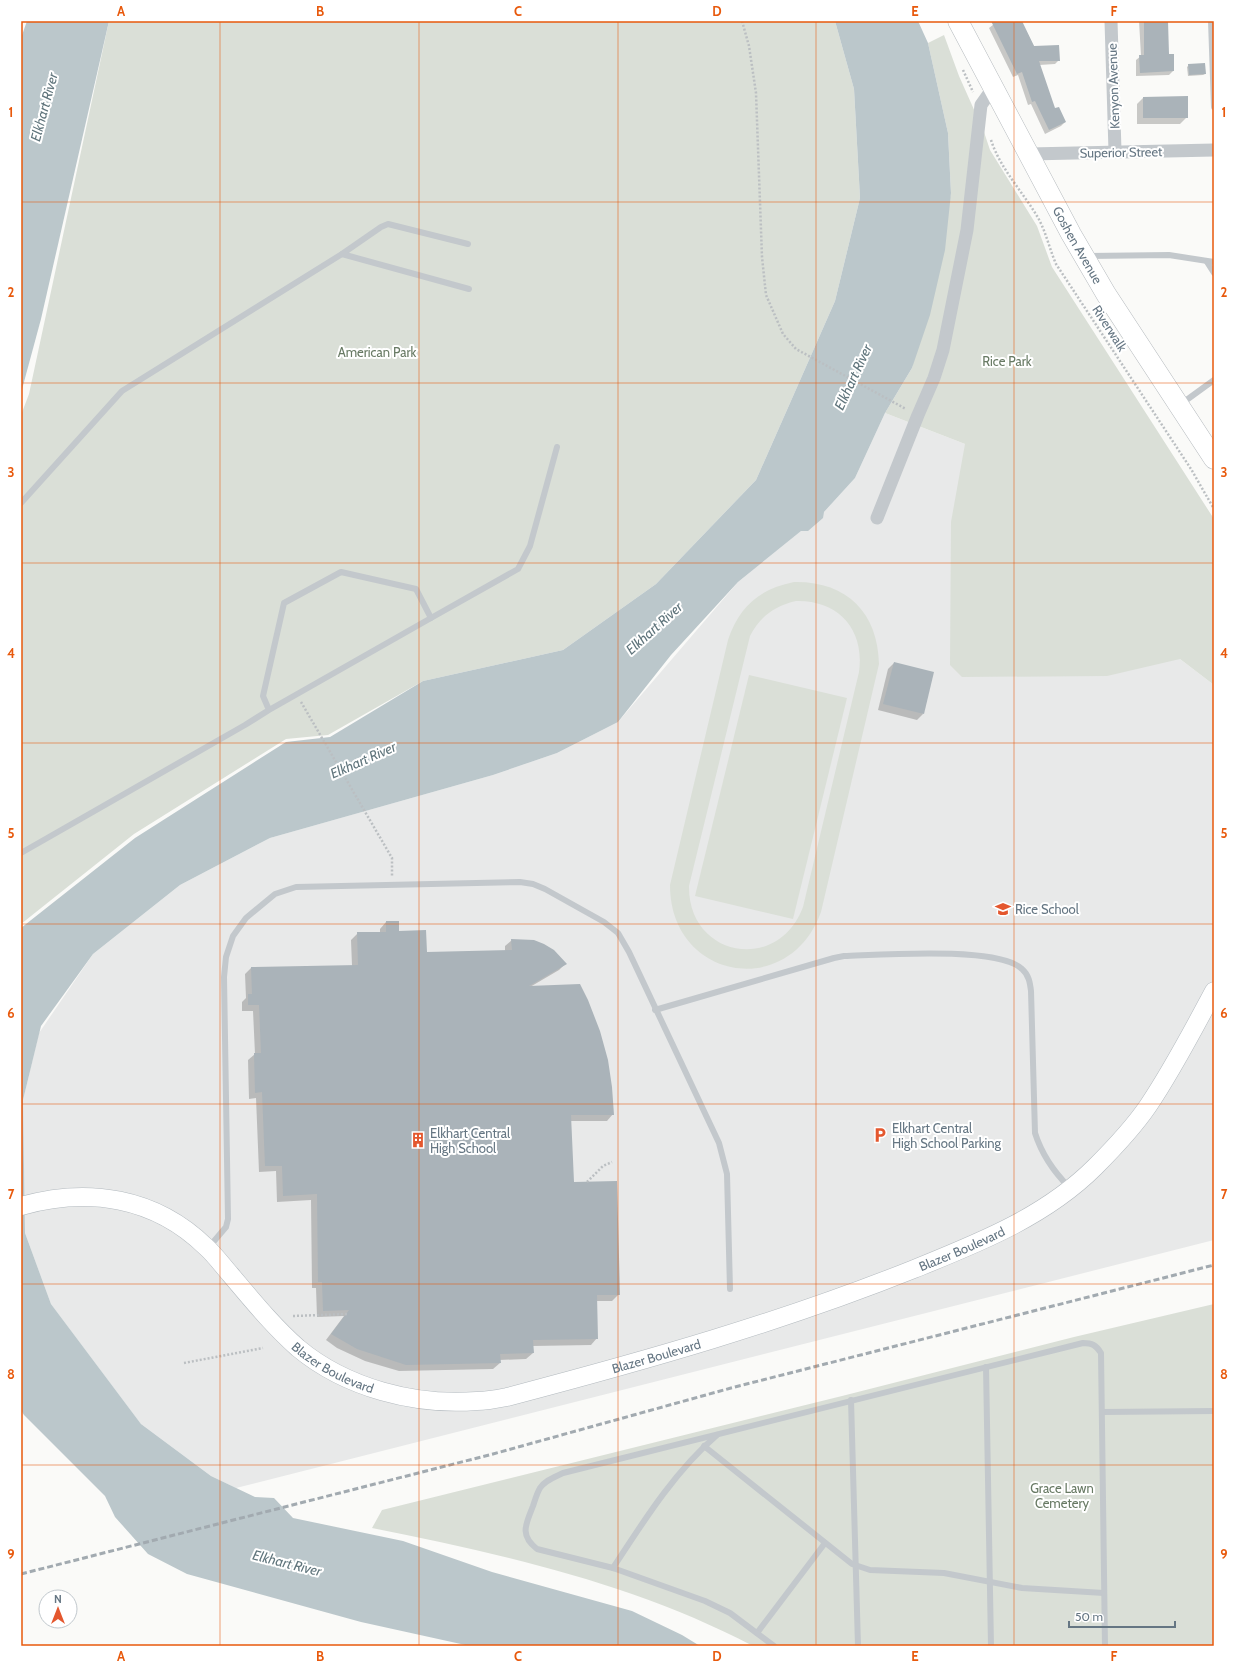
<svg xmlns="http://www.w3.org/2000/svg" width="1235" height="1667" font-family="Cabin,sans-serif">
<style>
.built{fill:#e8e9e9}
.green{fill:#dadfd7;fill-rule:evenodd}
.water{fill:#bbc7cb}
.shadow{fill:#0003}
.building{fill:#aab3b9}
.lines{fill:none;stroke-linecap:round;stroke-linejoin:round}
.secondary-casing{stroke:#b3babf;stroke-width:19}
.primary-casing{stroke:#b5babe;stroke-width:21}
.path{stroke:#bbbfc2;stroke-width:2.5;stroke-dasharray:2 2;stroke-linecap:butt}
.lane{stroke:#c3c8cc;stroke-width:6}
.street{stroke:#c3c8cc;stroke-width:13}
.secondary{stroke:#fff;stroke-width:18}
.primary{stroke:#fff;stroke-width:20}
.rail{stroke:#a2aab0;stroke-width:3;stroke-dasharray:6 3;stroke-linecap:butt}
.grid{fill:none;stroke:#e8590c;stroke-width:1;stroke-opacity:0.55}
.labels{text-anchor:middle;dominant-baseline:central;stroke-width:4;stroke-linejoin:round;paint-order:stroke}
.street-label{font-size:13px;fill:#657683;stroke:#fff}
.park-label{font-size:13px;fill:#687a64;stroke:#fff}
.poi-label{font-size:13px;fill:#657683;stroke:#fff;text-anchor:start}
.water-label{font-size:14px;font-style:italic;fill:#60757c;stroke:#fff}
.neatline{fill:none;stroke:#e8590c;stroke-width:1.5}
.grid-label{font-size:13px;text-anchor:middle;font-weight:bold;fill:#e8590c}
</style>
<rect width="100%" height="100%" fill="#fafaf8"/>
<polygon class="built" points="885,413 965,444 1180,659 1214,685 1214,1240 236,1488 211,1476 141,1424 51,1304 25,1233 23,1100 39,1033 93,954 180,885 270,838 493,775 557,753 618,722 738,582 824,512 855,478"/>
<g class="green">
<polygon points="109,21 835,21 854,89 860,198 835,301 756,480 656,584 563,650 423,681 328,735 286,739 134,834 21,924 21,415 29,394"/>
<polygon points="944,35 959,76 984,132 990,150 1037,226 1052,267 1214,519 1214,685 1180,659 1107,676 962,677 950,665 951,522 965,444 885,413 912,368 951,193 948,133 928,43"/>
<path d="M794,582C846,581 878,612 879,664L821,912C789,1001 670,980 670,885L728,640C739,607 759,589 794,582ZM796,601C838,600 865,629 859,672L803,907C778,974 688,957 689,886L750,636C760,617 774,606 796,601Z"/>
<polygon points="749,675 847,698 793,919 695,896"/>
<path d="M1214,1304V1646H753C635,1584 502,1554 372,1528L382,1510L842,1396L1074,1337Z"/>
</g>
<g class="water">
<polygon points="27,21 109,21 41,319 21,393 21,38"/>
<polygon points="835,21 918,21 928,43 948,133 951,193 945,250 930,315 912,368 885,413 855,478 824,512 823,518 808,531 801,531 738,582 671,655 618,722 557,753 493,775 270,838 180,885 93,954 41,1026 23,1100 25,1233 51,1304 141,1424 211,1476 255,1497 274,1498 293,1518 403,1541 492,1572 632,1611 682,1635 700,1646 470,1646 361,1622 187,1574 148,1554 115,1517 105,1496 24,1415 21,1410 21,928 135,838 286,742 330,737 423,681 563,650 656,584 756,480 835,301 860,198 854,89"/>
</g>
<g class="shadow">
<polygon points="998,21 1021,21 1035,48 1059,60 1055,64 1039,65 1054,110 1065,122 1061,126 1045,134 1031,104 1028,105 1018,75 1013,77 989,28"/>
<polygon points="1139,21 1167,21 1168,55 1173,71 1169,75 1136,76 1136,60 1141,56"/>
<polygon points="1189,65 1205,74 1203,75 1188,76 1187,67"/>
<polygon points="1143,98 1187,117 1180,124 1137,124 1137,104"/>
<polygon points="894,663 923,714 917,720 878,710 888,669"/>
<polygon points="386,922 426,953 505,951 505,946 512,940 565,964 559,970 530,987 613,1114 607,1121 570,1121 573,1183 619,1294 612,1301 596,1301 597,1338 591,1345 533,1346 533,1353 526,1359 499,1360 500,1363 493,1369 399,1371 365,1361 337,1348 326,1340 344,1316 317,1317 316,1288 312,1288 311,1200 277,1202 276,1171 259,1172 256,1098 249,1099 248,1060 255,1054 253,1011 242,1011 242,1002 246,998 245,974 251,968 352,966 351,940 358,933 380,933 380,929"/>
</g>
<g class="building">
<polygon points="991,21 1022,21 1034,46 1059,45 1060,61 1039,61 1055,108 1059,107 1066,122 1049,130 1035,101 1032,102 1022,72 1017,74"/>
<polygon points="1144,21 1168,21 1169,54 1174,54 1174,71 1140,73 1139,55 1144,55"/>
<polygon points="1205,63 1206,74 1189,75 1188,64"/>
<polygon points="1188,96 1188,118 1143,118 1143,97"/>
<polygon points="894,662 934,672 924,714 883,704"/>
<polygon points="386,921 399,921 399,931 426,930 427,952 512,950 511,939 534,940 544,944 554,950 567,964 529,986 580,984 588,1000 600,1031 608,1060 612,1087 614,1115 571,1115 574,1182 617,1181 620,1295 597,1295 598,1339 533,1340 534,1353 500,1354 501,1363 406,1365 357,1349 331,1334 349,1310 323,1311 322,1282 318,1282 317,1194 283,1196 282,1166 265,1166 262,1092 255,1093 254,1053 261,1053 259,1005 248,1005 248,994 252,994 251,967 358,965 357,932 386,932"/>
</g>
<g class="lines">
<defs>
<g id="secondary">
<path id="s1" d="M21,1206C88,1187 155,1197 206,1247C215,1255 222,1265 230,1274C252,1300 273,1326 298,1348C346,1388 415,1406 477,1401C487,1401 497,1399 507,1397C644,1361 782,1322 914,1269C978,1243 1045,1217 1095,1167C1114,1148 1133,1128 1148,1106C1173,1069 1193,1030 1214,991"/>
</g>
<g id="primary">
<path id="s2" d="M958,21L1071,234L1106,294L1214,459"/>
</g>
</defs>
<use href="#secondary" class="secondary-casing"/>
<use href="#primary" class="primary-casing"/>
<g class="path">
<polyline points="742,21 749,46 756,93 762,257 766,295 783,334 796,349 906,409"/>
<polyline points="963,70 973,92"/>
<path d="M991,140C1000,168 1022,191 1037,216C1046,231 1049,248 1056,264L1191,469L1214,509"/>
<polyline points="301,702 392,858 392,876"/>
<polyline points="587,1182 603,1166 612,1162"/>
<polyline points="293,1316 349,1314"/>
<polyline points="184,1363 263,1348"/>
</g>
<g class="lane">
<polyline points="1211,21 1214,107"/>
<polyline points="342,254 381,227 388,224 468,244"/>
<polyline points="1088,256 1169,255 1214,262"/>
<polyline points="1207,262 1214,273"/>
<polyline points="1181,404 1214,380"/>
<polyline points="21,503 122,391 342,254 469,289"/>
<polyline points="431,618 518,569 530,546 557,447"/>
<polyline points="21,853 245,725 269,710 431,618 416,589 341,572 284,603 263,696 269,710"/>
<path d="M655,1010L834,958L844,956C879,955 998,946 1022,969C1029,975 1030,983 1031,991L1035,1133C1042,1155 1053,1171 1069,1187"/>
<polyline points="209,1247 226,1227 228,1219 224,977 226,957 233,936 246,918 275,894 296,887 520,882 533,884 545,889 604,922 618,933 629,952 719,1143 727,1174 730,1289"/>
<polyline points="986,1367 991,1646"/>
<polyline points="851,1400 858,1646"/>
<polyline points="1102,1412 1214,1411"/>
<polyline points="704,1446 852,1564 870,1570 944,1573 1022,1588 1104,1593"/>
<path d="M613,1568C643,1522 675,1471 717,1435"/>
<polyline points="757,1633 825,1543"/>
<path d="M774,1646L730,1613L705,1601L613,1568L537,1549C519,1535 526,1524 533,1506C535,1500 537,1493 540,1488C545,1480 555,1477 563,1473L1083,1343C1092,1343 1096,1345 1101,1353L1105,1646"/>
</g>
<g class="street">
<polyline points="1111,21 1115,151"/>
<polyline points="1029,154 1214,150"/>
<polyline points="877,518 918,415 934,378 943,350 967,230 981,105 993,88"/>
</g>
<use href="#secondary" class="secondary"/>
<use href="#primary" class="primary"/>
<polyline class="rail" points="21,1574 493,1454 731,1388 1214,1265"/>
</g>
<path class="grid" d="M220,21V1646M419,21V1646M618,21V1646M816,21V1646M1014,21V1646M21,202H1214M21,383H1214M21,563H1214M21,743H1214M21,924H1214M21,1104H1214M21,1284H1214M21,1465H1214"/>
<defs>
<symbol id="school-bare" viewBox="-9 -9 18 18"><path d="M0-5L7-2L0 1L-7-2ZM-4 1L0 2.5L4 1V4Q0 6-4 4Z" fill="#e4572e" stroke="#fff" stroke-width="2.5" paint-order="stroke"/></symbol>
<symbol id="parking-bare" viewBox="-9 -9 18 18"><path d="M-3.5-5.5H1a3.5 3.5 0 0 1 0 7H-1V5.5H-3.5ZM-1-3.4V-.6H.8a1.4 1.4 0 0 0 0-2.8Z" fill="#e4572e" stroke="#fff" stroke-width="2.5" paint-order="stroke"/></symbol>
<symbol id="building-bare" viewBox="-9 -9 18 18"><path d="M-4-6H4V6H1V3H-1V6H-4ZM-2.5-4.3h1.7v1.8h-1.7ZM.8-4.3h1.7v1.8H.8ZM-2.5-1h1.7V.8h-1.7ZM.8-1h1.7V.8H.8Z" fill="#e4572e" stroke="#fff" stroke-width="2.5" paint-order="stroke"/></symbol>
</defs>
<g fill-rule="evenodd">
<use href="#school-bare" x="992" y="898" width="22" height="22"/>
<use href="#parking-bare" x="869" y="1124" width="22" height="22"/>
<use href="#building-bare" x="407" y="1129" width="22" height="22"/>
</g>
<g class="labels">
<g class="street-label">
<text transform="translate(1113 86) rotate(-92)">Kenyon Avenue</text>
<text transform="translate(1121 152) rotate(-1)">Superior Street</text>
<text stroke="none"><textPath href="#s2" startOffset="254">Goshen Avenue</textPath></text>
<text transform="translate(1110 328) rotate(57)">Riverwalk</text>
<text stroke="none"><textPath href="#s1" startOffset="1036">Blazer Boulevard</textPath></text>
<text stroke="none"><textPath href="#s1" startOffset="712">Blazer Boulevard</textPath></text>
<text stroke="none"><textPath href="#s1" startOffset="376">Blazer Boulevard</textPath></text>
</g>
<g class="park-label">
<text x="377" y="352">American Park</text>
<text x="1007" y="361">Rice Park</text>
<text x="1062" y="1488">Grace Lawn<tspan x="1062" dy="15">Cemetery</tspan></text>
</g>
<g class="poi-label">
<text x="1015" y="909">Rice School</text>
<text x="892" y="1128">Elkhart Central<tspan x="892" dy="15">High School Parking</tspan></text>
<text x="430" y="1133">Elkhart Central<tspan x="430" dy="15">High School</tspan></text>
</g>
<g class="water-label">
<text transform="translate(44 107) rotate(-75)">Elkhart River</text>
<text transform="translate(853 377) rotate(-65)">Elkhart River</text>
<text transform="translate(654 628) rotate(-42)">Elkhart River</text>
<text transform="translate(363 760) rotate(-24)">Elkhart River</text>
<text transform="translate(287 1563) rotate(14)">Elkhart River</text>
</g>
</g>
<rect width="1235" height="1667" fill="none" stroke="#ffffff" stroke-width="44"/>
<g transform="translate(58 1609)"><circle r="19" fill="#ffffff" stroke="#c1c8cd"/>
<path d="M0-3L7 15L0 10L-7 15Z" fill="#e4572e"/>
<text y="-6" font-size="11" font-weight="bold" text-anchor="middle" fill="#657683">N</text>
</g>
<path d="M1069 1621v6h106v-6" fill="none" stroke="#657683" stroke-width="2"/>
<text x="1075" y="1621" font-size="12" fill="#657683" stroke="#ffffff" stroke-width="3" paint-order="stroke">50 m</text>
<rect x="22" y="22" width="1191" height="1623" class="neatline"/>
<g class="grid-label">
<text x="121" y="16">A</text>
<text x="320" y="16">B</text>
<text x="518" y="16">C</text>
<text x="717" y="16">D</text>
<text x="915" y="16">E</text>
<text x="1114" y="16">F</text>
<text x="11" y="117">1</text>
<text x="1224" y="117">1</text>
<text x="11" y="297">2</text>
<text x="1224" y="297">2</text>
<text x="11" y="477">3</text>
<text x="1224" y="477">3</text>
<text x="11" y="658">4</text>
<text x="1224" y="658">4</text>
<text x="11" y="838">5</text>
<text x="1224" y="838">5</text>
<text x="11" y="1018">6</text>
<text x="1224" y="1018">6</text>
<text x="11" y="1199">7</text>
<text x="1224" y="1199">7</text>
<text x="11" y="1379">8</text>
<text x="1224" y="1379">8</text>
<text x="11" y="1559">9</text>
<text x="1224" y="1559">9</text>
<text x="121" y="1661">A</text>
<text x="320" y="1661">B</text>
<text x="518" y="1661">C</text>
<text x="717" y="1661">D</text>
<text x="915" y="1661">E</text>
<text x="1114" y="1661">F</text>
</g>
</svg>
